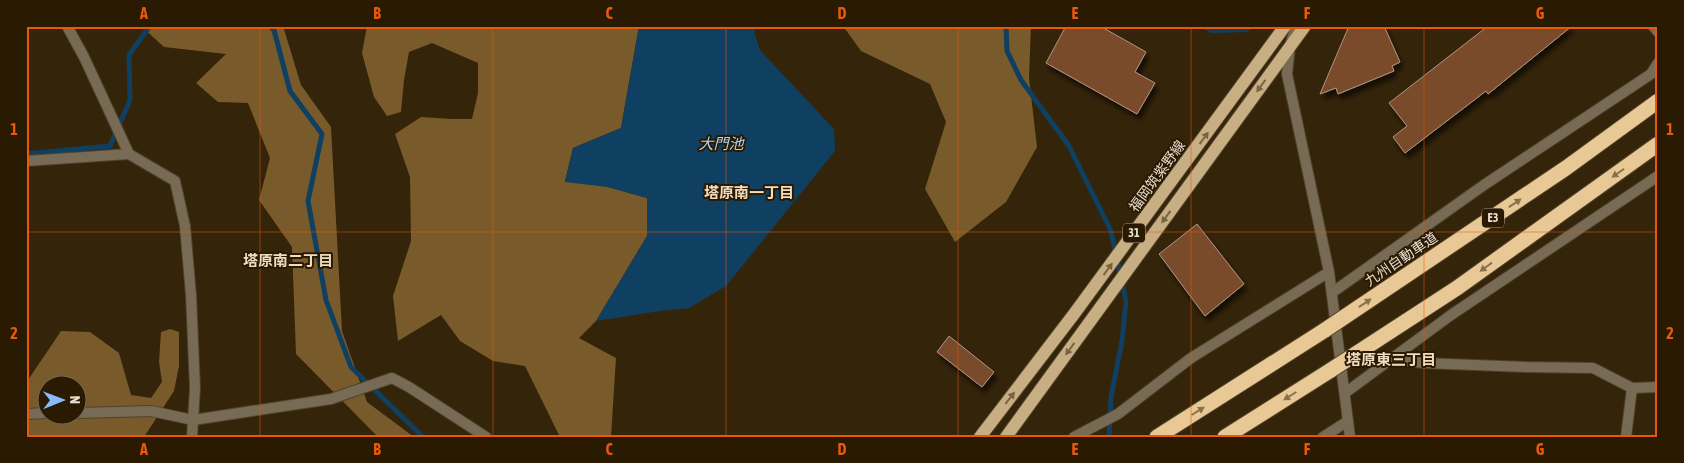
<svg xmlns="http://www.w3.org/2000/svg" width="1684" height="463" font-family="'Asap Condensed','Noto Sans JP',sans-serif">
<style>
.forest{fill:#795a2a;fill-rule:evenodd}
.water{fill:#0f4061}
.lines{fill:none;stroke-linecap:round;stroke-linejoin:round}
.stream{stroke:#0f4061;stroke-width:5}
.building{fill:#794c2c;stroke:#b29481;filter:url(#shadow)}
.minor-casing{stroke:#51422a;stroke-width:12}
.tertiary-casing{stroke:#51422a;stroke-width:12}
.primary-casing{stroke:#51422a;stroke-width:14}
.motorway-casing{stroke:#51422a;stroke-width:17}
.minor{stroke:#776b56;stroke-width:10}
.tertiary{stroke:#776b56;stroke-width:10}
.primary{stroke:#c8af83;stroke-width:12}
.motorway{stroke:#e8c995;stroke-width:15}
.motorway-bridge-casing{stroke:#51422a;stroke-width:17;stroke-linecap:butt}
.motorway-bridge{stroke:#e8c995;stroke-width:15}
.oneway{fill:#796442}
.oneway2{fill:#89724c}
.grid{fill:none;stroke:#e8590c;stroke-width:1;stroke-opacity:0.55}
.labels{text-anchor:middle;dominant-baseline:central;stroke-width:4;stroke-linejoin:round;paint-order:stroke}
.shield{fill:#2a1a02;stroke:#b0a392;stroke-width:1}
.shield-label{font-size:12px;font-weight:bold;fill:#e9ded0}
.street-label{font-size:14px;fill:#e9ded0;stroke:#2a1a02}
.water-label{font-size:15px;font-style:italic;fill:#acd5f7;stroke:#2a1a02}
.neighbourhood-label{font-size:15px;font-weight:bold;fill:#f1dcbf;stroke:#2a1a02}
.neatline{fill:none;stroke:#e8590c;stroke-width:2}
.grid-label{font-size:16px;text-anchor:middle;font-weight:bold;fill:#e8590c}
</style>
<defs>
<filter id="shadow"><feDropShadow dx="3" dy="5.5" stdDeviation="2.5" flood-color="#0009"/></filter>
</defs>
<rect width="100%" height="100%" fill="#34240a"/>
<g class="forest">
<polygon points="141,26 283,26 301,85 331,127 342,331 367,402 414,437 378,437 296,354 292,247 259,200 270,158 248,103 218,102 196,83 226,54 164,47"/>
<polygon points="367,26 639,26 621,128 573,148 565,181 608,187 647,198 647,236 596,321 579,338 616,358 611,437 560,437 525,366 493,361 460,341 441,315 398,341 393,296 411,241 410,177 395,134 421,117 451,119 472,119 478,93 478,63 432,43 409,52 404,80 401,112 387,116 374,97 362,53"/>
<polygon points="843,26 1031,26 1029,78 1037,147 1006,202 955,242 925,189 946,122 930,84 861,51"/>
<path d="M170,329L179,332V366L174,391L144,437H26V383L61,331L90,332L119,353L131,395L151,398L162,382L159,362L161,332ZM48,386H78V416H48Z"/>
</g>
<g class="water">
<polygon points="639,26 758,26 754,32 760,50 834,129 835,151 726,286 689,308 660,311 596,321 647,236 647,198 608,187 565,182 573,148 621,128"/>
<polygon points="1199,26 1254,26 1247,32 1211,33"/>
</g>
<g class="lines">
<g class="stream">
<polyline points="269,26 274,30 290,91 322,134 308,201 326,300 351,367 423,437"/>
<polyline points="1006,26 1007,51 1021,80 1069,146 1111,231 1126,301 1122,341 1111,397 1109,437"/>
<polyline points="26,154 110,146 130,100 129,55 149,27 153,26"/>
</g>
</g>
<g class="building">
<polygon points="1066,26 1100,26 1146,52 1135,72 1155,83 1137,114 1046,63"/>
<polygon points="1349,26 1384,26 1400,62 1392,66 1394,71 1338,94 1336,88 1320,94"/>
<polygon points="1488,26 1572,26 1488,94 1486,91 1405,153 1393,137 1407,126 1389,103"/>
<polygon points="1197,224 1244,284 1205,316 1159,254"/>
<polygon points="949,336 994,372 982,387 937,352"/>
</g>
<g class="lines">
<defs>
<g id="minor">
<polyline points="67,26 84,57 129,154 175,181 185,226"/>
<polyline points="1653,26 1658,32"/>
<polyline points="26,161 129,154"/>
<polyline points="1333,292 1484,185 1651,74 1658,63"/>
<polyline points="1391,358 1423,363 1526,367 1593,368 1632,388 1658,387"/>
<polyline points="1345,393 1451,315 1658,176"/>
<polyline points="78,413 151,411 193,420 331,399 392,378 409,387 486,437"/>
<polyline points="26,414 48,413"/>
<polyline points="1074,437 1118,414 1191,358 1329,272"/>
<polyline points="1323,437 1348,421"/>
<polyline points="1626,437 1632,388"/>
</g>
<g id="tertiary">
<polyline points="1296,26 1290,46 1287,74 1329,272 1350,437"/>
<polyline points="185,226 191,295 195,388 192,437"/>
</g>
<g id="primary">
<polyline points="980,437 1074,314 1285,26"/>
<polyline points="1006,437 1305,26"/>
</g>
<g id="motorway">
<polyline points="1157,437 1325,330"/>
<polyline points="1225,437 1331,370"/>
</g>
</defs>
<use href="#minor" class="minor-casing"/>
<use href="#tertiary" class="tertiary-casing"/>
<use href="#primary" class="primary-casing"/>
<use href="#motorway" class="motorway-casing"/>
<use href="#minor" class="minor"/>
<use href="#tertiary" class="tertiary"/>
<use href="#primary" class="primary"/>
<use href="#motorway" class="motorway"/>
<defs>
<g id="motorway-bridge">
<polyline points="1325,330 1566,168 1658,101"/>
<polyline points="1331,370 1457,288 1658,144"/>
</g>
</defs>
<use href="#motorway-bridge" class="motorway-bridge-casing"/>
<use href="#motorway-bridge" class="motorway-bridge"/>
</g>
<defs><path id="oneway-solid" d="M-6-.8H1V-3.2L6.5 0L1 3.2V.8H-6Z" transform="scale(1.25)"/></defs>
<g class="oneway">
<use href="#oneway-solid" transform="translate(1261 86) rotate(126)"/>
<use href="#oneway-solid" transform="translate(1204 138) rotate(-54)"/>
<use href="#oneway-solid" transform="translate(1166 217) rotate(126)"/>
<use href="#oneway-solid" transform="translate(1108 269) rotate(-54)"/>
<use href="#oneway-solid" transform="translate(1070 349) rotate(126)"/>
<use href="#oneway-solid" transform="translate(1010 398) rotate(-52)"/>
</g>
<g class="oneway2">
<use href="#oneway-solid" transform="translate(1618 173) rotate(145)"/>
<use href="#oneway-solid" transform="translate(1515 203) rotate(-34)"/>
<use href="#oneway-solid" transform="translate(1486 267) rotate(144)"/>
<use href="#oneway-solid" transform="translate(1365 303) rotate(-34)"/>
<use href="#oneway-solid" transform="translate(1290 396) rotate(148)"/>
<use href="#oneway-solid" transform="translate(1198 411) rotate(-32)"/>
</g>
<path class="grid" d="M260,26V437M493,26V437M726,26V437M958,26V437M1191,26V437M1424,26V437M26,232H1658"/>
<g class="labels">
<g class="shield">
<rect x="1482" y="208.5" width="22" height="19" rx="4"/>
<rect x="1123" y="223.5" width="22" height="19" rx="4"/>
</g>
<g class="shield-label">
<text x="1493" y="218">E3</text>
<text x="1134" y="233">31</text>
</g>
<g class="street-label">
<text transform="translate(1157 176) rotate(-54)">福岡筑紫野線</text>
<text transform="translate(1401 259) rotate(-34)">九州自動車道</text>
</g>
<g class="water-label">
<text x="721" y="143">大門池</text>
</g>
<g class="neighbourhood-label">
<text x="749" y="192">塔原南一丁目</text>
<text x="288" y="260">塔原南二丁目</text>
<text x="1391" y="359">塔原東三丁目</text>
</g>
</g>
<rect width="1684" height="463" fill="none" stroke="#2a1a02" stroke-width="55"/>
<g transform="translate(62 400) rotate(89)"><circle r="24" fill="#2a1a02" stroke="#766854"/>
<path d="M0-4L9 19L0 12L-9 19Z" fill="#8abafc"/>
<text y="-8" font-size="14" font-weight="bold" text-anchor="middle" fill="#e9ded0">N</text>
</g>
<rect x="28" y="28" width="1628" height="408" class="neatline"/>
<g class="grid-label">
<text x="144" y="19">A</text>
<text x="377" y="19">B</text>
<text x="609" y="19">C</text>
<text x="842" y="19">D</text>
<text x="1075" y="19">E</text>
<text x="1307" y="19">F</text>
<text x="1540" y="19">G</text>
<text x="14" y="135">1</text>
<text x="1670" y="135">1</text>
<text x="14" y="339">2</text>
<text x="1670" y="339">2</text>
<text x="144" y="455">A</text>
<text x="377" y="455">B</text>
<text x="609" y="455">C</text>
<text x="842" y="455">D</text>
<text x="1075" y="455">E</text>
<text x="1307" y="455">F</text>
<text x="1540" y="455">G</text>
</g>
</svg>
